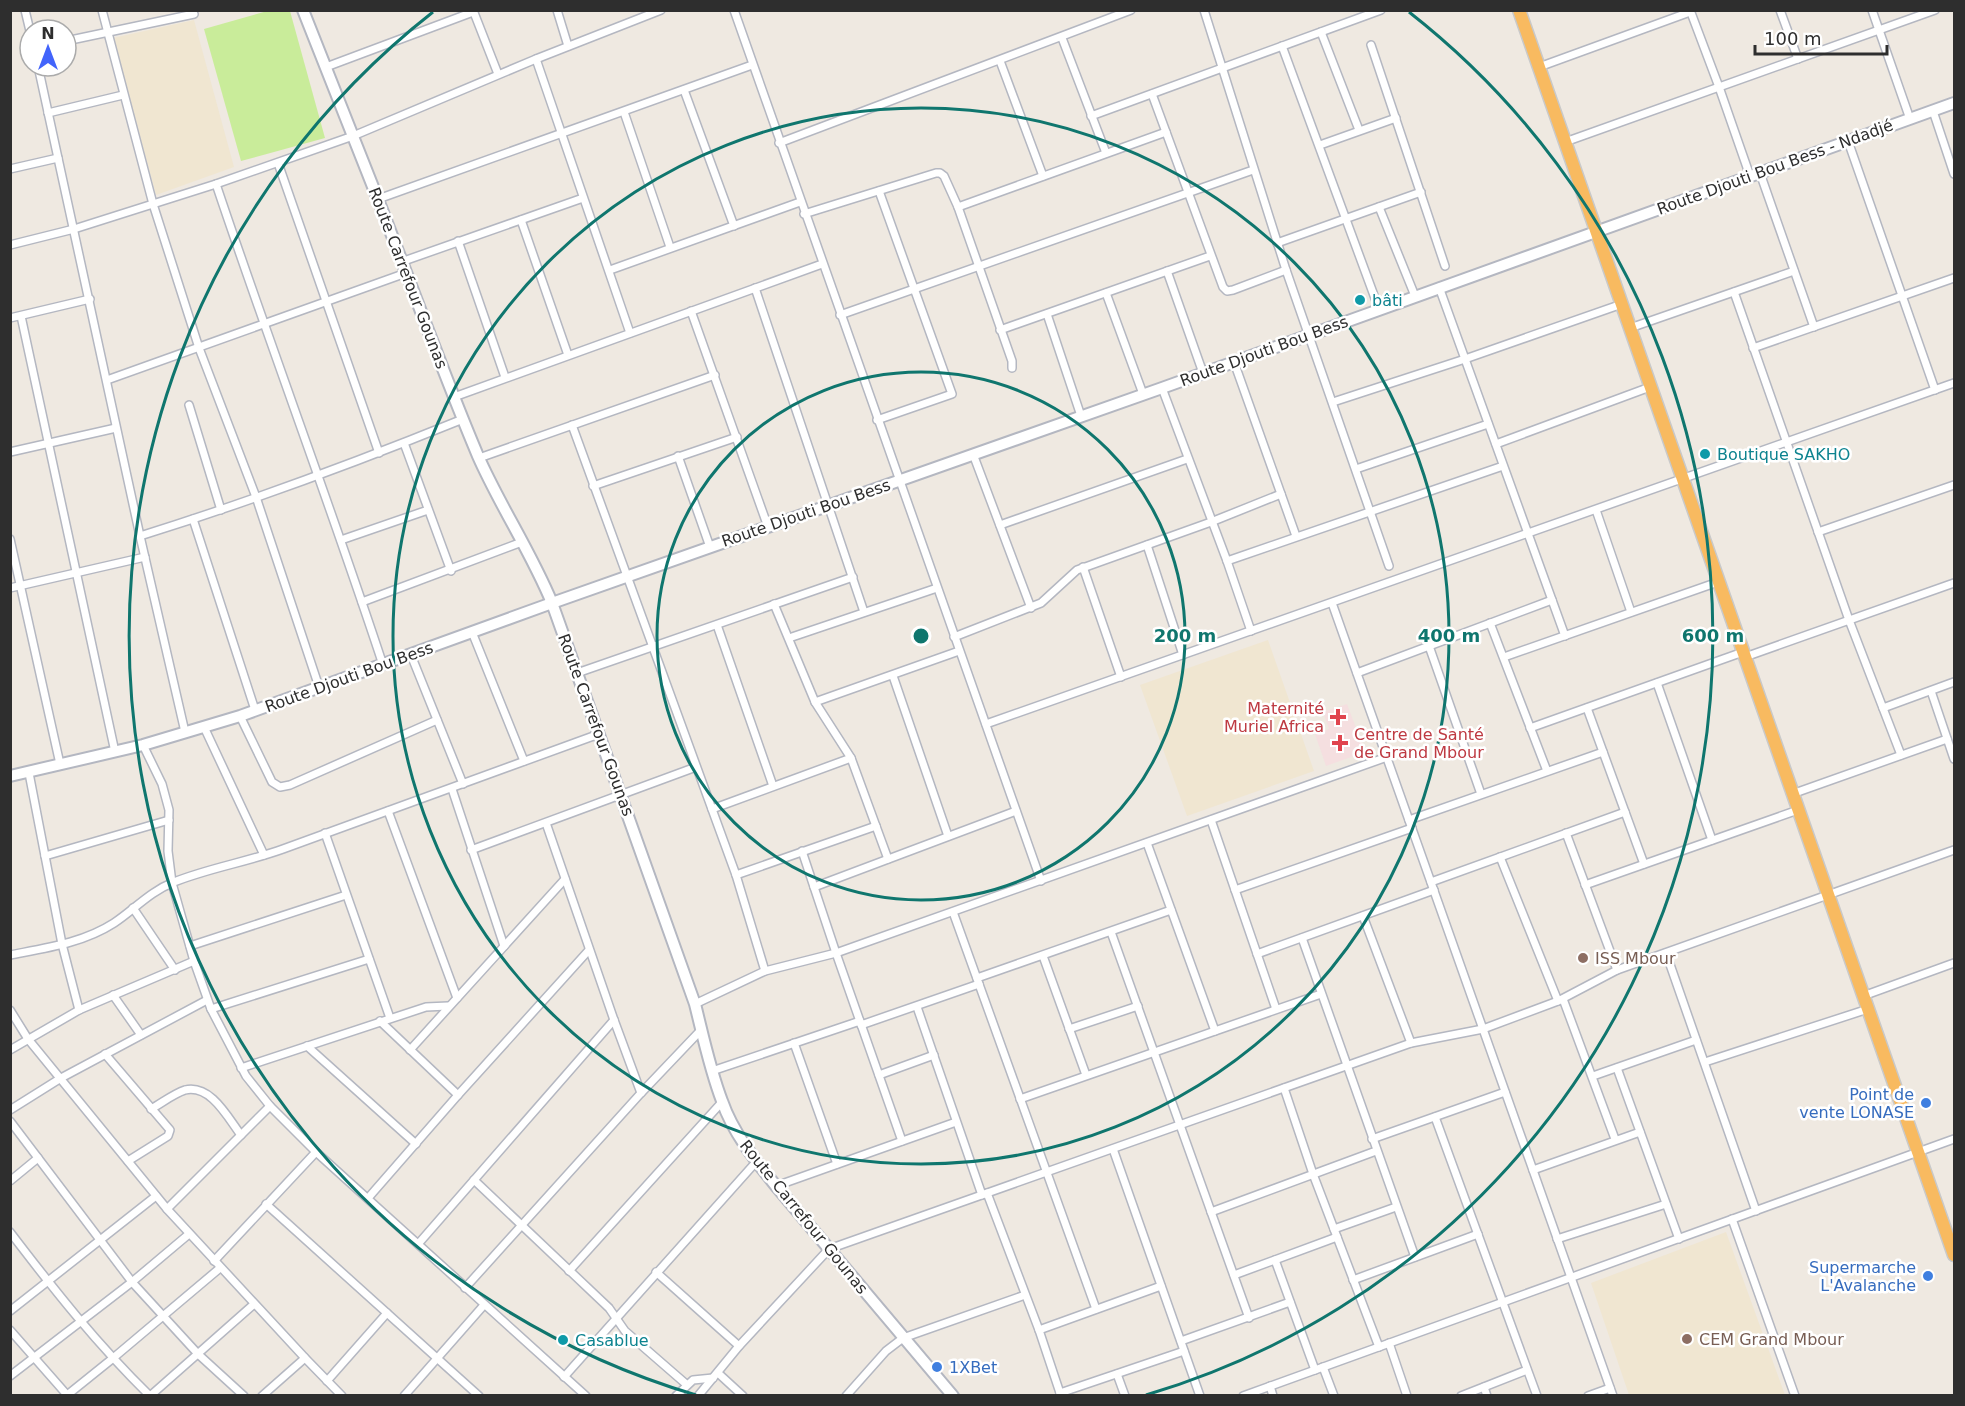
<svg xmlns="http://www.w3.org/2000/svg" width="1965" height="1406" font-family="'DejaVu Sans',sans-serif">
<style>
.education{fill:#f0e6d1}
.medical{fill:#f5dfe0}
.pitch{fill:#c9ec9a}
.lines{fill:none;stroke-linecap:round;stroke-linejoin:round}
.minor-casing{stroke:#b4b7c1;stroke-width:10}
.secondary-casing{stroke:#b4b7c1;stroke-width:14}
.trunk-casing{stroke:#c9c9c9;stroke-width:15}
.minor{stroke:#fff;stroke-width:7}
.secondary{stroke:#fff;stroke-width:10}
.trunk{stroke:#f8ba60;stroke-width:12}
.ring{fill:none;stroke:#0f766e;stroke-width:3}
.culture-dot{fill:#0f9aa8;stroke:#fff;stroke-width:2}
.health-dot{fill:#e0444e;stroke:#fff;stroke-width:2}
.education-dot{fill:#8d6e63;stroke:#fff;stroke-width:2}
.shop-dot{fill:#3f7fe0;stroke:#fff;stroke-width:2}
.labels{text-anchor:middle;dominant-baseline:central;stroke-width:5;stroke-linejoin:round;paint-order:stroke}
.street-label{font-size:16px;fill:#2e2e2e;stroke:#fff}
.culture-label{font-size:16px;fill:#0d838f;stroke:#fff;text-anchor:start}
.health-label{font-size:16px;fill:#be3a42;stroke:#fff;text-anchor:end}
.education-label{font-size:16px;fill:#785e54;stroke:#fff;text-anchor:start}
.shop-label{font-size:16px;fill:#366cbe;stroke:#fff;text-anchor:end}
.centre{fill:#0f766e;stroke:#fff;stroke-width:3}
.ring-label{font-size:18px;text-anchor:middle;font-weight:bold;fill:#0f766e;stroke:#fff;stroke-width:5;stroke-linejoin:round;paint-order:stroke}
</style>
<rect width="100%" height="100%" fill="#efe9e1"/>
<g class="education">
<polygon points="194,20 234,167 156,195 113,38"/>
<polygon points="1268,640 1314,771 1187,816 1140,685"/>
<polygon points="1726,1232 1785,1395 1629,1395 1591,1283"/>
</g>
<polygon class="medical" points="1347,704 1365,752 1326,766 1315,734 1329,729 1323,712"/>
<polygon class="pitch" points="271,10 290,11 325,138 241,161 204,29"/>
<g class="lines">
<defs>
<g id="minor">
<polyline points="25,10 30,31"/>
<polyline points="102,10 153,204 199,348 256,497 319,687"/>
<polyline points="473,10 498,74"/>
<polyline points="557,10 568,46"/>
<polyline points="734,10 1041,881"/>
<polyline points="1204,10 1286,270 1389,566"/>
<polyline points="1690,10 1719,87 1750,176"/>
<polyline points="1780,10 1798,59"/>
<polyline points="1872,10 1910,119"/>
<polyline points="1321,32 1359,130"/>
<polyline points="1062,38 1106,153"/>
<polyline points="66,41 194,14"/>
<polyline points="1371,45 1445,266"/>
<polyline points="1282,46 1379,309"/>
<polyline points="536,59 630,333"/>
<polyline points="1000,61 1043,176"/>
<polyline points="38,66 140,536 185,732"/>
<polyline points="326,67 473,12"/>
<polyline points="1539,67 1690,12"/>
<polyline points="684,90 734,226"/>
<polyline points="1152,94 1223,287 1227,291 1233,290 1286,270"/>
<polyline points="1933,111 1954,174"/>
<polyline points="624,112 670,247"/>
<polyline points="48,113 123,95"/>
<polyline points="1091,116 1381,10"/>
<polyline points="1848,141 1935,390"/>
<polyline points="1565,142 1935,10"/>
<polyline points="779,143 1131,10"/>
<polyline points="1320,145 1396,118"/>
<polyline points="278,163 379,453"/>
<polyline points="10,169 58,158"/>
<polyline points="1760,173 1814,327"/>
<path d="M216,184C270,345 330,504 383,665"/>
<polyline points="378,199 752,65"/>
<polyline points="958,207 1166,132"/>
<polyline points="1379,207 1415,296"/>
<polyline points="804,214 936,173 940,173 944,176 958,207 1012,361 1012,368"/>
<polyline points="521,220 568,355"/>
<polyline points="458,241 505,377"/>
<polyline points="1277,243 1421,192"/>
<polyline points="10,245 74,229 216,184 353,136 536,59 661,10"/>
<polyline points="401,262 583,198"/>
<polyline points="610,270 800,202"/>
<polyline points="1167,271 1203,373"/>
<polyline points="1439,287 1565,636"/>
<polyline points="755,288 864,612"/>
<polyline points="1734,292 1849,620 1901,755"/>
<polyline points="1106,293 1143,394"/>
<polyline points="691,311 768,527"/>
<polyline points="1047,314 1081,416"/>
<polyline points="840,315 1253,170"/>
<polyline points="21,316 115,752"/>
<polyline points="10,318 90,299"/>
<polyline points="1630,328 1794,271"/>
<polyline points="1000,330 1210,256"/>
<polyline points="1753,348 1954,278"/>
<polyline points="1234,362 1296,536"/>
<polyline points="107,380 406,273"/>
<polyline points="1162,388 1227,561 1251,631"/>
<polyline points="454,397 822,264"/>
<polyline points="1333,402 1465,359 1622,304"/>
<polyline points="189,405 221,510"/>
<polyline points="877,420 952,394 879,191"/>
<polyline points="572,425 736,875 765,971"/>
<polyline points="404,443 451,571"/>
<polyline points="1496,444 1650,387"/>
<polyline points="10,452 116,428"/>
<polyline points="973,454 1031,608"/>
<polyline points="678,456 710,547"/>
<polyline points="479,458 715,375"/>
<polyline points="1356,469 1488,424"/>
<polyline points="593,486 737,437"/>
<polyline points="1596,510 1631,612"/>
<polyline points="193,519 255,710"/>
<polyline points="1000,525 1187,459"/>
<polyline points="1818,532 1954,485"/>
<path d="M140,536C249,502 357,462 463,419"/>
<polyline points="10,539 60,764"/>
<polyline points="341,540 428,510"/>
<polyline points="1147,545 1183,655"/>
<polyline points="1227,561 1503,466"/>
<polyline points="1083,567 1121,677"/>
<polyline points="10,588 145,557"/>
<polyline points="362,602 522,542"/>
<polyline points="1332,603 1613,1396"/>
<polyline points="774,604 815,702 851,758 888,859"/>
<polyline points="1490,623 1547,771"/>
<polyline points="717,625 773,786"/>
<polyline points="472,632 524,761"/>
<polyline points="954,637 1041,603 1077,570 1211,522 1281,494"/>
<polyline points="789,638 937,588"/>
<polyline points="1429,646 1481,794"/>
<polyline points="411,655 463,784"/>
<polyline points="1504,657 1718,582"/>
<polyline points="1745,657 1954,583"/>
<polyline points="577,673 853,577"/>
<polyline points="1357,673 1552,600"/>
<polyline points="893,676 948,836"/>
<polyline points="1657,683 1712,840"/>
<polyline points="1931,691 1954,759"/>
<polyline points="815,702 959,651"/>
<polyline points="1587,708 1644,864"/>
<polyline points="1883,708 1954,682"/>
<polyline points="240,716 272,782 280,787 290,785 437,720"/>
<polyline points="986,724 1954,383"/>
<polyline points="204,727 264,855"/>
<polyline points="1530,728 1743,652"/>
<polyline points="143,745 162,784 169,810 168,851 172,883 194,961 211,1009 246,1076 270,1106 316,1152 586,1396"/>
<polyline points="29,773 62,944 79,1010"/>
<polyline points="452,789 504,946"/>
<polyline points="1792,794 1947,739"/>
<polyline points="712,809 851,758"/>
<polyline points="388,811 457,998"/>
<polyline points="1211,820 1276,1009"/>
<polyline points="1409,820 1603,752"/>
<polyline points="546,823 614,1020 641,1093"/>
<polyline points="325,833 390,1018"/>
<polyline points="1566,833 1617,970"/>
<polyline points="1147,843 1215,1031"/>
<polyline points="471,850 696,767"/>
<polyline points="802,851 836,953 902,1141"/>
<polyline points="45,856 169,820"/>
<polyline points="1500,857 1558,1001"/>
<polyline points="736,875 876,826"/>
<polyline points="1431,882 1625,812"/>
<polyline points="1585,885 1798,810"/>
<polyline points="814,887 1016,811"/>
<polyline points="1235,890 1412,828"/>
<polyline points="133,908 175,970"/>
<polyline points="953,912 1096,1309"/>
<polyline points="1363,916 1411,1043"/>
<polyline points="1111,932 1249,1318"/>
<polyline points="1302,938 1415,1257"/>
<polyline points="190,946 346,895"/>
<polyline points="1666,953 1756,1211"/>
<polyline points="1257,954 1434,890"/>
<path d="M10,955C46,948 83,943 114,923C135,909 149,892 174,882C209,868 247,862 283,849C388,811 493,772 599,734"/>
<polyline points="1043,956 1086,1075"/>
<polyline points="977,978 1171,910"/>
<polyline points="113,995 141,1035"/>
<polyline points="1863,996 1954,963"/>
<polyline points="1563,999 1615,1139"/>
<polyline points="695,1004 765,971 836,953 1387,757"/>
<polyline points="917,1007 982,1195"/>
<polyline points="211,1009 369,959"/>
<polyline points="10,1010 28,1039 167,1209 305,1358 342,1396"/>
<polyline points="380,1021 458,1095"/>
<polyline points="861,1025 979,984"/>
<polyline points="1069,1029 1138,1006"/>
<polyline points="794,1043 837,1164"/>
<polyline points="307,1046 416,1144"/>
<polyline points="10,1050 79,1010 194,961"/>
<polyline points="410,1050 565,879"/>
<polyline points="105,1054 170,1130 168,1136 128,1161"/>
<polyline points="1705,1062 1868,1009"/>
<polyline points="241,1068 426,1007 448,1006"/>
<polyline points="1617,1068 1679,1239"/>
<polyline points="712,1071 860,1021"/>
<polyline points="879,1075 934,1055"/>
<polyline points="1593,1076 1696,1040"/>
<polyline points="1284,1088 1313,1174 1379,1347"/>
<polyline points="1020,1099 1321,994"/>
<path d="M151,1109C162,1103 173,1094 185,1090C211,1084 228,1118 241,1135"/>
<polyline points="10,1110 61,1078 207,1000"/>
<polyline points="1435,1117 1537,1396"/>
<polyline points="10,1121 132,1282 198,1354 244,1396"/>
<polyline points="1372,1139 1505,1092"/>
<polyline points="1113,1149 1200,1396"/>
<polyline points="1533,1170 1640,1132"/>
<polyline points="474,1180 609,1308 625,1331 686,1384"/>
<polyline points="10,1181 38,1158"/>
<polyline points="776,1186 956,1122"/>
<polyline points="987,1193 1039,1330 1061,1396"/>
<polyline points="369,1197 458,1095 589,950"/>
<polyline points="266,1204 479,1396"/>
<polyline points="167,1209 270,1106"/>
<polyline points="1211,1212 1376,1151"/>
<polyline points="1732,1219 1795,1396"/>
<polyline points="1334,1229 1396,1207"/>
<path d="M10,1232C55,1291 97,1344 150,1396"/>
<polyline points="1557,1239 1666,1204"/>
<polyline points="419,1243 614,1020"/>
<polyline points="1275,1260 1315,1370"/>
<polyline points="214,1261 316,1152"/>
<polyline points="569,1271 722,1102"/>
<polyline points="656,1272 739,1346"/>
<polyline points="1234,1275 1337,1237"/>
<polyline points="1353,1280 1478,1234"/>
<polyline points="465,1288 641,1093 701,1030"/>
<polyline points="10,1311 156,1196"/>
<polyline points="10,1330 68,1396"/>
<polyline points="1039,1330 1161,1286"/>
<polyline points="1181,1341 1290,1302"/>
<polyline points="1389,1343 1407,1396"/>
<polyline points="1323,1367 1334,1396"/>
<polyline points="718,1373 743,1396"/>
<polyline points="1117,1374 1125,1396"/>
<polyline points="10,1376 132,1282 189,1234"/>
<polyline points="564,1377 756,1162"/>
<polyline points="327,1381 387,1313"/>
<polyline points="1270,1386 1273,1396"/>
<polyline points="1484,1387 1487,1396"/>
<polyline points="1060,1393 1184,1351"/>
<polyline points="66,1396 112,1359 220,1268"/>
<polyline points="150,1396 254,1304"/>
<polyline points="262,1396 305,1358"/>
<polyline points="404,1396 484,1305"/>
<polyline points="676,1396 693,1380 713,1378"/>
<polyline points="698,1396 739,1346 829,1249 1411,1043 1483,1029 1558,1001 1617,970 1954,850"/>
<polyline points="846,1396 886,1351 903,1338 1025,1295"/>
<polyline points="1243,1396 1954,1139"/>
<polyline points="1461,1396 1527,1370"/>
<polyline points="1588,1396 1610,1388"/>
</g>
<g id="secondary">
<path d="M303,10C328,73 353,135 377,197C411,283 442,371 478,456C500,506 531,552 552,603L695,1004C703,1036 710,1070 722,1101C733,1133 755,1160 776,1186L953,1396"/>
<polyline points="10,776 143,745 240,716 552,603 1162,388 1954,103"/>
</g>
<polyline id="trunk" points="1519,10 1954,1255"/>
</defs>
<use href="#minor" class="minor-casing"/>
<use href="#secondary" class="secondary-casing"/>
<use href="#trunk" class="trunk-casing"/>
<use href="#minor" class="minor"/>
<use href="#secondary" class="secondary"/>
<use href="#trunk" class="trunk"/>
</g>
<g class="ring">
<circle cx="921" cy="636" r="264"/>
<circle cx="921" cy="636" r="528"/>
<path d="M696 1395A792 792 0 0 1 433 12M1409 12A792 792 0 0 1 1146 1395"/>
</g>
<g class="culture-dot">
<circle cx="1360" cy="300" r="6"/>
<circle cx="1705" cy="454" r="6"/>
<circle cx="563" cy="1340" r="6"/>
</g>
<g class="health-dot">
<path d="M1335 708h6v6h6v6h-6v6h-6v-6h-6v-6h6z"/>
<path d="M1337 734h6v6h6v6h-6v6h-6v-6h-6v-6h6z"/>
</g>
<g class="education-dot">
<circle cx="1583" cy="958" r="6"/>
<circle cx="1687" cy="1339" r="6"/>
</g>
<g class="shop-dot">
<circle cx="1926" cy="1103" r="6"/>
<circle cx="1928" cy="1276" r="6"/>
<circle cx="937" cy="1367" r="6"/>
</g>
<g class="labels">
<g class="street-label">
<text transform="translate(1775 167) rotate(-20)">Route Djouti Bou Bess - Ndadjé</text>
<text transform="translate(408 278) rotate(69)">Route Carrefour Gounas</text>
<text transform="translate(1264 351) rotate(-20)">Route Djouti Bou Bess</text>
<text transform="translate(806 513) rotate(-19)">Route Djouti Bou Bess</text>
<text transform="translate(349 677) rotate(-20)">Route Djouti Bou Bess</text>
<text transform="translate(596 725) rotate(70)">Route Carrefour Gounas</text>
<text transform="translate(804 1217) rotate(51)">Route Carrefour Gounas</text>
</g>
<g class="culture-label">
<text x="1372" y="300">bâti</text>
<text x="1717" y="454">Boutique SAKHO</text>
<text x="575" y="1340">Casablue</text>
</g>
<g class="health-label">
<text x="1324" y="708">Maternité<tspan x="1324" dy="18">Muriel Africa</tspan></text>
<text x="1354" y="734" text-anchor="start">Centre de Santé<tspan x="1354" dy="18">de Grand Mbour</tspan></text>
</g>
<g class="education-label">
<text x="1595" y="958">ISS Mbour</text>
<text x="1699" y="1339">CEM Grand Mbour</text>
</g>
<g class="shop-label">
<text x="1914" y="1094">Point de<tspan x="1914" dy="18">vente LONASE</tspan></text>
<text x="1916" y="1267">Supermarche<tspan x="1916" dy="18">L'Avalanche</tspan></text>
<text x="949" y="1367" text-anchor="start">1XBet</text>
</g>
</g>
<circle cx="921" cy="636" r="9" class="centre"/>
<g class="ring-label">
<text x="1185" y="642">200 m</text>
<text x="1449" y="642">400 m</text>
<text x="1713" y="642">600 m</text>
</g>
<rect width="1965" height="1406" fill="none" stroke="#2e2e2e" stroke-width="24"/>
<g transform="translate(48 48)"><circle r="28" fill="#ffffff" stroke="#ababab" stroke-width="1.5"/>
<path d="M0-4.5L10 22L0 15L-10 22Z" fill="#4264fb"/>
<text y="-9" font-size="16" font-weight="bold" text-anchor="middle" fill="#2e2e2e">N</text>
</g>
<path d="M1755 45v9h132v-9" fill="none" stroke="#2e2e2e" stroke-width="3"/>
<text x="1764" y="45" font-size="18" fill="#2e2e2e" stroke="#ffffff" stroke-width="4.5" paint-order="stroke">100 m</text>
</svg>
